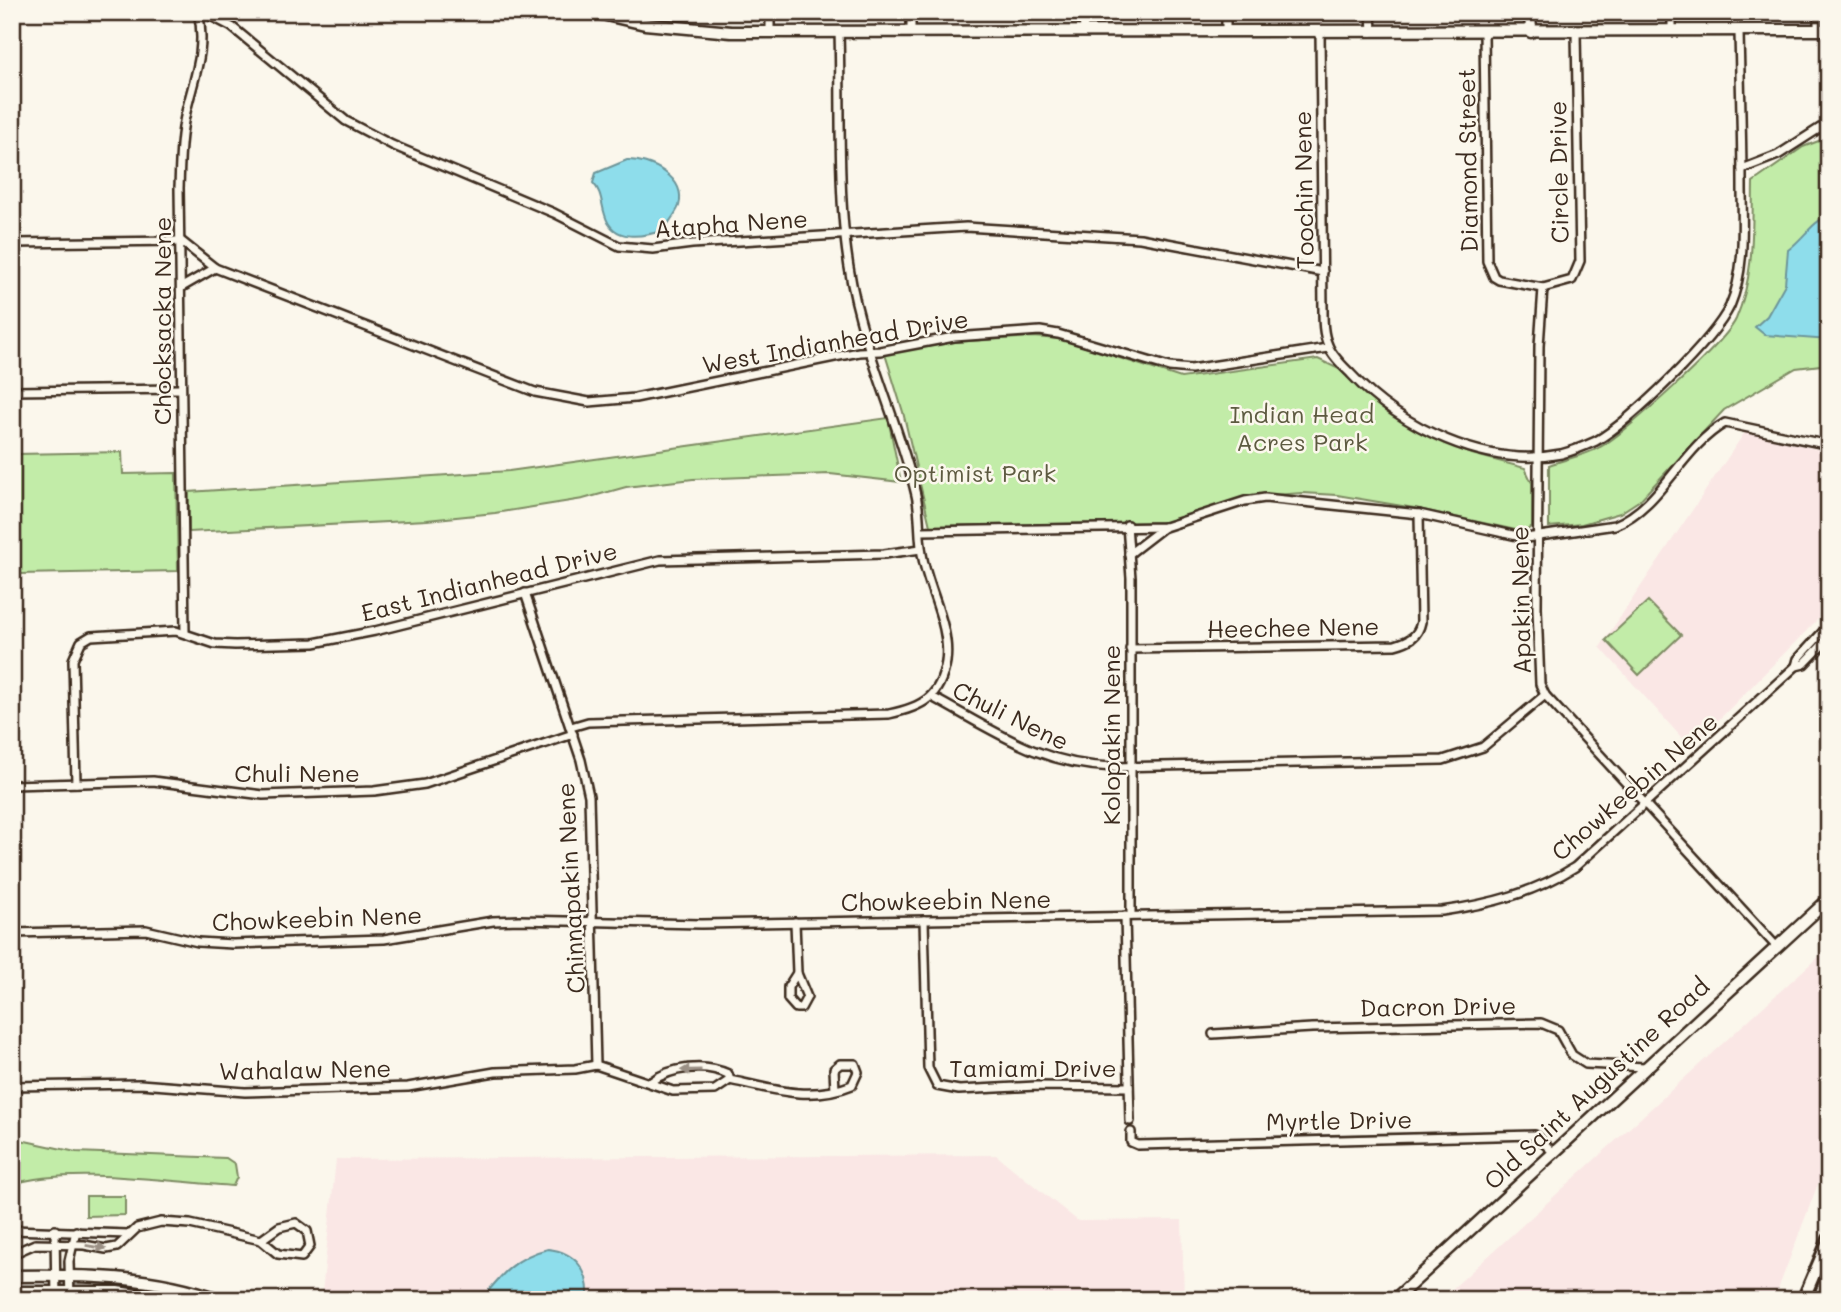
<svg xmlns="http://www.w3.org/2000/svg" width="1841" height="1312" font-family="Mali,sans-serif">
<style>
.built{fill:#fae7e5}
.green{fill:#c2eca8;stroke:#7e8b63;stroke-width:2}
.water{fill:#8eddeb;stroke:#6d9599;stroke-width:2}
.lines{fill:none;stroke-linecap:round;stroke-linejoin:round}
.street-casing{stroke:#3b2a1e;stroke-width:12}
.secondary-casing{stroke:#3b2a1e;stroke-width:15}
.primary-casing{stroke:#3b2a1e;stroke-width:16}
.street{stroke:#fbf7ec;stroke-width:7}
.secondary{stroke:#fbf7ec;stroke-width:10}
.primary{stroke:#fbf7ec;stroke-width:10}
.oneway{fill:#9b9085}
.labels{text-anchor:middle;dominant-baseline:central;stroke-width:5;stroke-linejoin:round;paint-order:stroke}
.street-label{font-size:24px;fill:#3b2a1e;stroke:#fbf7ec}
.park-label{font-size:24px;fill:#5d5a40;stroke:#fbf7ec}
</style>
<rect width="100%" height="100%" fill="#fbf7ec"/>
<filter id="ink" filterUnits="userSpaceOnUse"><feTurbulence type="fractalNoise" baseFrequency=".0143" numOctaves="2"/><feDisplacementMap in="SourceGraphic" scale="14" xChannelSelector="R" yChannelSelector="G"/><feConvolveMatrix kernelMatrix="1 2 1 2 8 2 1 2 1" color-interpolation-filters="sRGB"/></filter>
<g filter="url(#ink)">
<g class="built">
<polygon points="1745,432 1829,452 1829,608 1691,748 1600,647"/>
<polygon points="1829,947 1829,1155 1774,1300 1440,1300"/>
<polygon points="996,1155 1078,1221 1182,1220 1184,1300 318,1300 322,1293 336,1159"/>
</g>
<g class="green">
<path d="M1829,137V364L1796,368L1724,410L1640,500L1620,513L1582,524L1549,527V465C1565,459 1585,456 1600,447C1625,434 1725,343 1736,319C1755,275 1752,229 1753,182L1803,147Z"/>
<polygon points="1033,337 1061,339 1181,378 1318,359 1339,369 1379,405 1423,434 1472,454 1525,468 1532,483 1532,526 1525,532 1414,508 1337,495 1302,493 1247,497 1169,522 930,526 903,412 885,354 954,342"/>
<polygon points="888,418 901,482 830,474 693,479 626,487 583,499 495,513 427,520 189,532 189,492 509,471"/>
<polygon points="122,452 123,474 176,473 178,571 19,574 17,454"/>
<polygon points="1648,601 1681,635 1639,675 1606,640"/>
<path d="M16,1139L76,1152L226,1158L235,1164L237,1177L233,1186C170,1182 71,1166 12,1184V1140Z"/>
<polygon points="86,1196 125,1196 125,1215 86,1216"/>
</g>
<g class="water">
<path d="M627,160C649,159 687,177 679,206C676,214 668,223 664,230C643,237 613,243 605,215C601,203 602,192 593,183L596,173Z"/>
<path d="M1829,215V340L1765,335L1755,327L1767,316L1785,284L1788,250C1803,239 1812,222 1829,215Z"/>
<path d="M548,1249C576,1252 590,1271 588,1300H481C500,1276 516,1256 548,1249Z"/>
</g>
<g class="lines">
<defs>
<g id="street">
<polyline points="203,12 232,27 346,121 392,145 554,213 619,246 653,249 692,244 966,227 1140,238 1323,272"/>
<polyline points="770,12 770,32"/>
<polyline points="911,12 911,32"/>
<polyline points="1083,12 1084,32"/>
<polyline points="1226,12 1226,32"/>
<polyline points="1371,12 1372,32"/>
<polyline points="1672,12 1672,31"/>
<polyline points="1818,12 1818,31"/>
<path d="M1320,32L1323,309C1323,321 1323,334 1328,345C1332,356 1343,366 1351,374C1400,427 1487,469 1561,454C1573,451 1585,446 1596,441C1629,423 1714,340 1730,306C1746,269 1742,225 1742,185C1742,134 1740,83 1739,31"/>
<polyline points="1484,32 1487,261 1494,277 1499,280 1543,288 1572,280 1580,261 1576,32"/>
<polyline points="1742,169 1778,155 1820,128 1829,127"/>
<polyline points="12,243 181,241 215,268 535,392 589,402 635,398 859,352 880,351 954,337 1040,331 1058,334 1169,367 1191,369 1328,348"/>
<polyline points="182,287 215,268"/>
<polyline points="1543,288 1539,346 1537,608 1540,684 1545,695 1776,946"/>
<polyline points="12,391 181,389"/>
<polyline points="1127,525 1131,578 1131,916"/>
<path d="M921,531L1165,527L1245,501L1265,498L1419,514L1526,538L1615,525C1662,506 1681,448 1725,423L1829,445"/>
<polyline points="1129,554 1164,527"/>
<polyline points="525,593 581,760 589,796 596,1065"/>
<path d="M185,633L179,188C180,163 180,137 186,112C194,77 207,49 198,12"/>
<path d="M1130,649L1395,645C1409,641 1418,637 1421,622L1419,514"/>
<polyline points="1796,666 1798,659 1829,625"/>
<path d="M932,697C995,731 1040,765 1113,767L1443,760L1483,747L1545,695"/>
<path d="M571,727L588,722L889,714C922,707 940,698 946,662C951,628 929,591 923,559C918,538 921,516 916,495C902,435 876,378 860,318C834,226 842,127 839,32"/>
<polyline points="76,783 73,660 81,642 91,636 176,631 215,644 235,645 314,643 375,631 660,560 884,554 921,549"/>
<polyline points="12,785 153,781 263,795 374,791 425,784 573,734"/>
<polyline points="1125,916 1130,1121"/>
<polyline points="924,920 928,1068 937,1086 959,1090 1036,1086 1129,1087"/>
<polyline points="795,922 797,973"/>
<path d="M12,933L146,930L198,942L233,944L384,939L493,921L519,920L701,924L1442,911C1490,904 1534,893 1575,867L1796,666L1804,664L1829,638"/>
<polygon points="797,973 807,997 801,1008 796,1008 788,999 788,987"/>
<polyline points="1213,1034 1312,1028 1541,1023 1558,1030 1572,1055 1586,1064 1645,1067"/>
<path d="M651,1082C670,1067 705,1063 728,1074L730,1080C771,1089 811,1102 852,1085L858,1072L855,1064H840L834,1069L835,1090"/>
<polyline points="12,1086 140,1084 245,1092 408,1087 495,1072 575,1069 596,1065 673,1091 715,1090 730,1080"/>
<polyline points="1131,1132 1131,1142 1138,1145 1535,1135 1552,1151"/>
<polyline points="12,1230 128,1234"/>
<polyline points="55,1230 56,1300"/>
<polyline points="12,1254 35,1244 84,1245 106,1249 117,1247 137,1228 161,1222 190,1224 261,1240 278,1254 302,1257 310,1246 307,1231 296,1223 279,1227 261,1240"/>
<polyline points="70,1300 69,1261 76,1231"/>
</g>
<g id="secondary">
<polyline points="593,12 645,24 731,32 1829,30"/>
<polyline points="1530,12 1531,32"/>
<path d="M12,1276C83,1275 154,1275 221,1300"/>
<polyline points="12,1292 117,1292 169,1300"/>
<polyline points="1394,1300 1829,899"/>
</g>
<g id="primary">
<polyline points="1803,1300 1829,1239"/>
<polyline points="1818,1300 1829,1274"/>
</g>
</defs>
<use href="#street" class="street-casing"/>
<use href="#secondary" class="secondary-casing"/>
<use href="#primary" class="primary-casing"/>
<use href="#street" class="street"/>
<use href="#secondary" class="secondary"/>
<use href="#primary" class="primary"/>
</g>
<defs><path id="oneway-solid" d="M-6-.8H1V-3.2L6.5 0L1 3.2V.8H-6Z" transform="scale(1.75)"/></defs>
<g class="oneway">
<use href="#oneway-solid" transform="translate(691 1070) rotate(179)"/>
<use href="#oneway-solid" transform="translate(96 1247) rotate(9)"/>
</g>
</g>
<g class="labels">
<g class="street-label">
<text transform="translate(1467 160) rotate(-91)">Diamond Street</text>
<text transform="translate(1558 172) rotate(-91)">Circle Drive</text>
<text transform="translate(1303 190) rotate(-91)">Toochin Nene</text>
<text transform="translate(731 223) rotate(-4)">Atapha Nene</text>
<text transform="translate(161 321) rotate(-90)">Chocksacka Nene</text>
<text transform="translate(835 341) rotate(-10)">West Indianhead Drive</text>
<text transform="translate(489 581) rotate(-14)">East Indianhead Drive</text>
<text transform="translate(1520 600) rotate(-91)">Apakin Nene</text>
<text transform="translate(1293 627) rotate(-1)">Heechee Nene</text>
<text transform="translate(1011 715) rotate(26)">Chuli Nene</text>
<text transform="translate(1110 735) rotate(-90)">Kolopakin Nene</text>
<text x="297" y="772">Chuli Nene</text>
<text transform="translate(1634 786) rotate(-41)">Chowkeebin Nene</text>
<text transform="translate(570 888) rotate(-93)">Chinnapakin Nene</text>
<text transform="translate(946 900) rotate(-1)">Chowkeebin Nene</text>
<text transform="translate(317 918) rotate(-2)">Chowkeebin Nene</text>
<text transform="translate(1438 1006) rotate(-1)">Dacron Drive</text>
<text x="1033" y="1067">Tamiami Drive</text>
<text transform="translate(305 1069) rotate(-1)">Wahalaw Nene</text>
<text transform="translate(1596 1083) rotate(-43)">Old Saint Augustine Road</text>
<text transform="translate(1339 1120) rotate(-1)">Myrtle Drive</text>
</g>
<g class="park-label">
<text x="1302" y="413">Indian Head<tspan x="1302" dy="28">Acres Park</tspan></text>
<text x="975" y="472">Optimist Park</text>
</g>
</g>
<rect width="1841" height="1312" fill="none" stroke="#fbf7ec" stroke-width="42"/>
<rect x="21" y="21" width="1799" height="1270" fill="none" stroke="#3b2a1e" stroke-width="2.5" filter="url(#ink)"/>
</svg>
